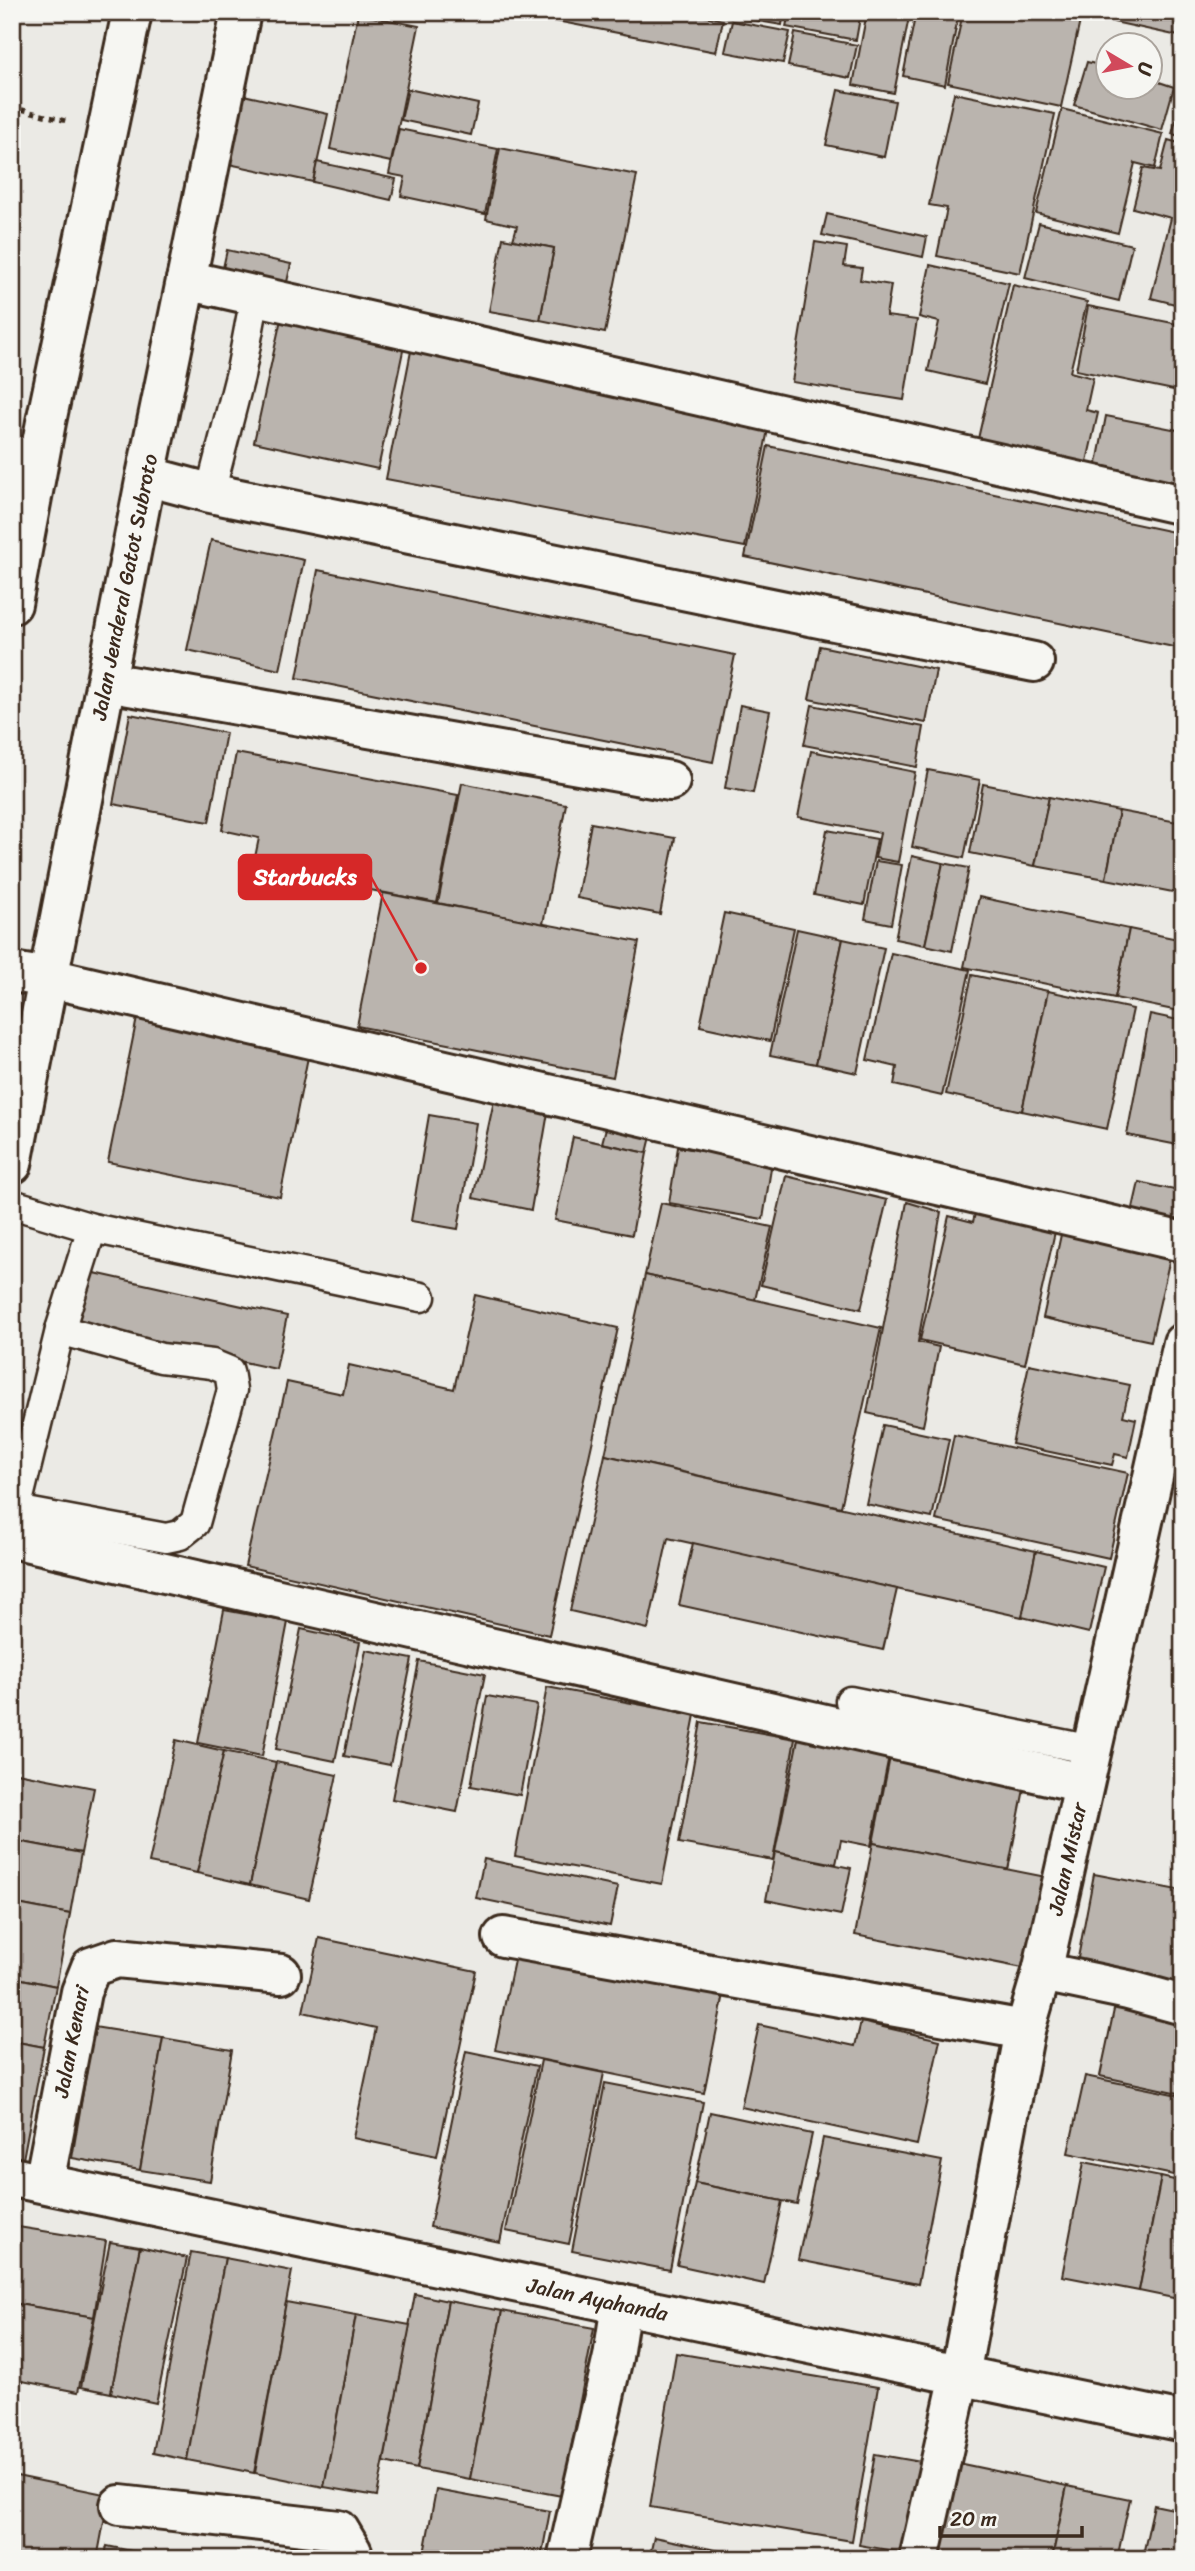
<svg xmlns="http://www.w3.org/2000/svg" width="1195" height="2571" font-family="Sriracha,sans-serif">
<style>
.building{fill:#bab4ae;stroke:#3b2a1e;stroke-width:2}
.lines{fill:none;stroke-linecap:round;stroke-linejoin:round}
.service-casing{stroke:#3b2a1e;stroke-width:33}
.minor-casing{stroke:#3b2a1e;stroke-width:44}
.tertiary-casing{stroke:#3b2a1e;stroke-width:44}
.primary-casing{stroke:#3b2a1e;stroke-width:44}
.path{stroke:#3b2a1e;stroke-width:4.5;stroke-dasharray:5 5;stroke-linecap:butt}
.service{stroke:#f6f6f2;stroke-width:28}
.minor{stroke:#f6f6f2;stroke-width:38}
.tertiary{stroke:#f6f6f2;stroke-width:38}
.primary{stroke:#f6f6f2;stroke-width:38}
.labels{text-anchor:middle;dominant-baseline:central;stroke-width:5;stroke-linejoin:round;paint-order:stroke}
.street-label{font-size:21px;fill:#3b2a1e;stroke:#f6f6f2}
.leader{fill:none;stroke:#d62828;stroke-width:2.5}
.callout-dot{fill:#d62828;stroke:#f6f6f2;stroke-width:2.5}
.callout{fill:#d62828;stroke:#d62828;stroke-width:2.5}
.callout-label{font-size:23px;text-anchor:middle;font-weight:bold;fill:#fff}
</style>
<rect width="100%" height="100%" fill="#ebeae5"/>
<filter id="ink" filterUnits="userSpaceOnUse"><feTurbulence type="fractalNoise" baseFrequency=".0143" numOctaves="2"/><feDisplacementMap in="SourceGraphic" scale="14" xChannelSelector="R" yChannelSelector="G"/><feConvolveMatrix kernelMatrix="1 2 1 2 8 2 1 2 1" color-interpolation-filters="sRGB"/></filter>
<g filter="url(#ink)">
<g class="building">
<polygon points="510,12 684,12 723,20 716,52"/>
<polygon points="702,12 731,12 730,18"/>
<polygon points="742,12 784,12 782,25 741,18"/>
<polygon points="789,12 861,12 856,40 786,27"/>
<polygon points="867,12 910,12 894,93 853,85"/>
<polygon points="916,12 959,12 945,85 903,76"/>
<polygon points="963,12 1082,12 1061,107 948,83"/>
<polygon points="1117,12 1183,12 1183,37 1114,22"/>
<polygon points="358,14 419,26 391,162 330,149"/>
<polygon points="732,21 790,32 783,63 725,52"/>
<polygon points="795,33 857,45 850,78 788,66"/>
<polygon points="1087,62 1108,67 1108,88 1150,88 1150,79 1174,87 1162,130 1074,105"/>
<polygon points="408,89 478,104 471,135 401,120"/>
<polygon points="838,90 895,101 884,157 826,145"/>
<polygon points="954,93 1055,114 1020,273 937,256 947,208 929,205"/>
<polygon points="239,94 328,114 313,182 224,163"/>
<polygon points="1181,103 1183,104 1183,137 1172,134"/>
<polygon points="1062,109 1163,134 1155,168 1135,163 1118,233 1036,213"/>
<polygon points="399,129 498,149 485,214 401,196 405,177 389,174"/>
<polygon points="1168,140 1183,144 1183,306 1151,298 1171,218 1133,208 1143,168 1160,171"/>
<polygon points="500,148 637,175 605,333 540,320 554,248 513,240 517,226 486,219"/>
<polygon points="317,162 396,179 391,200 313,182"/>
<polygon points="827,214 927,237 923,257 822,235"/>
<polygon points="1039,223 1132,245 1119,301 1025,278"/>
<polygon points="503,238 554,248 540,320 489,311"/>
<polygon points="815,242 847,247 844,266 862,268 860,280 891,285 886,316 917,320 904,400 792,382"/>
<polygon points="227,250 291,264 283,300 219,286"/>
<polygon points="930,265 1009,283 985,384 928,371 939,322 919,317"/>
<polygon points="1013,285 1087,302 1070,372 1093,378 1086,410 1098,413 1086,466 975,452"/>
<polygon points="1088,306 1183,325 1183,392 1076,370"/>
<polygon points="281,319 404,346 378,469 254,442"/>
<polygon points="412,346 771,414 745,547 386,479"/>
<polygon points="1106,416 1183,431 1183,491 1095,474"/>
<polygon points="768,446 1183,534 1183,649 745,557"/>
<polygon points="211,540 304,560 280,670 187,650"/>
<polygon points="318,570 735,655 713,762 297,678"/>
<polygon points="820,646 936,670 926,723 809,699"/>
<polygon points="740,705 770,711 753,793 725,788"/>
<polygon points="812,705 924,727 917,767 804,745"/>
<polygon points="130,714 226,733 209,822 113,804"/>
<polygon points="811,751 915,772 898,862 875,858 880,833 798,817"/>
<polygon points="236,753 458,795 437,903 253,867 259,838 222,830"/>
<polygon points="928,770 980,780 964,858 912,847"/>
<polygon points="462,783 566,804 543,924 438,903"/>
<polygon points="983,784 1049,797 1035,866 970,853"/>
<polygon points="1049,797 1119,811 1106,879 1035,866"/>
<polygon points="1119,811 1183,823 1183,894 1106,879"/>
<polygon points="591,823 675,838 660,914 577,898"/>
<polygon points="827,830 877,839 864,905 814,895"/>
<polygon points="912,856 943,863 925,945 895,939"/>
<polygon points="876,861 902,865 891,924 865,919"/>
<polygon points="943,863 969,868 952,951 925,945"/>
<polygon points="383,893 639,942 613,1077 357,1026"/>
<polygon points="979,897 1129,929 1115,998 964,967"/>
<polygon points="724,913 794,928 770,1041 700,1026"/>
<polygon points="797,929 843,939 816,1064 770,1055"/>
<polygon points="1129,929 1183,940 1183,1012 1115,998"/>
<polygon points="843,939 884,948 857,1073 816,1064"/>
<polygon points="891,953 970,970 942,1096 894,1085 897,1067 867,1060"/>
<polygon points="972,975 1048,991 1022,1111 946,1094"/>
<polygon points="1048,991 1133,1009 1107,1129 1022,1111"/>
<polygon points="138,1013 310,1047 280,1197 108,1162"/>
<polygon points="1150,1014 1183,1021 1183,1146 1127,1135"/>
<polygon points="495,1096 549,1107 531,1210 473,1198"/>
<polygon points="611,1109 655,1120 647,1153 602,1143"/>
<polygon points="429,1115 476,1123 458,1229 411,1221"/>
<polygon points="573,1137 647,1153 632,1235 555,1220"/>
<polygon points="678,1147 772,1162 763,1219 669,1203"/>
<polygon points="786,1176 887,1200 861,1309 761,1285"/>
<polygon points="1139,1182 1183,1192 1183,1239 1129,1226"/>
<polygon points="979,1196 1059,1214 1025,1364 920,1340 949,1216 973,1222"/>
<polygon points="907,1202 941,1212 918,1342 939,1347 923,1426 867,1413"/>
<polygon points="661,1203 772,1227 755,1300 645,1275"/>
<polygon points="1065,1216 1174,1241 1151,1341 1043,1318"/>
<polygon points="90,1272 287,1316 276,1369 78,1326"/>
<polygon points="645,1275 881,1328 841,1507 605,1455"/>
<polygon points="475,1295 618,1328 549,1635 245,1566 287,1382 343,1394 349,1365 454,1389"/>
<polygon points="1029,1364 1130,1385 1123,1416 1136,1419 1128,1457 1115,1454 1112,1465 1012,1444"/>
<polygon points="883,1425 949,1439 932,1518 866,1504"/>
<polygon points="954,1435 1128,1473 1109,1558 936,1520"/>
<polygon points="605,1455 1036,1551 1022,1617 668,1538 648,1629 570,1611"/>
<polygon points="693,1543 897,1589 883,1650 679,1605"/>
<polygon points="1036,1551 1104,1567 1089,1633 1022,1617"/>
<polygon points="224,1610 288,1622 262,1756 198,1743"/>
<polygon points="301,1629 360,1642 335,1761 276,1749"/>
<polygon points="366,1650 412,1659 390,1765 344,1756"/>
<polygon points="419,1661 485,1674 457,1812 392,1799"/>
<polygon points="547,1687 695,1715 662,1884 515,1856"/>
<polygon points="487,1696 537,1705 520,1795 471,1786"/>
<polygon points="701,1722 795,1739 773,1860 679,1843"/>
<polygon points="800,1729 891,1746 871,1846 841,1840 836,1864 775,1852"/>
<polygon points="176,1740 224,1751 197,1873 149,1863"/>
<polygon points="224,1751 276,1762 250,1885 197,1873"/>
<polygon points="890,1757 1025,1784 1008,1870 873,1843"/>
<polygon points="276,1762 337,1775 309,1899 250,1885"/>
<polygon points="12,1772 94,1788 81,1853 12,1840"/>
<polygon points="1183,1783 1183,1828 1175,1827"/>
<polygon points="12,1840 81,1853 70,1914 12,1903"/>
<polygon points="873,1843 1046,1877 1028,1969 855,1935"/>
<polygon points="775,1852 851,1868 841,1915 766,1900"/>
<polygon points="484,1859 618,1887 610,1926 476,1898"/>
<polygon points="1094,1874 1183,1891 1183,1983 1077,1963"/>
<polygon points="12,1903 70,1914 56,1986 12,1977"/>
<polygon points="319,1938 476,1971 437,2156 353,2138 376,2028 303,2012"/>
<polygon points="516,1951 724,1994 704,2093 495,2050"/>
<polygon points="12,1977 56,1986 44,2047 12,2041"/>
<polygon points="1115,2005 1183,2020 1183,2094 1100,2076"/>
<polygon points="861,2022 940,2040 917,2145 741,2107 759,2025 855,2046"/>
<polygon points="94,2027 163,2038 140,2170 72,2158"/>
<polygon points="163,2038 232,2050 210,2181 140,2170"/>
<polygon points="12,2041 44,2047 23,2159 12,2157"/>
<polygon points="466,2051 537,2066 500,2242 430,2227"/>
<polygon points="541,2060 604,2073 569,2244 506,2231"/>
<polygon points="1085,2076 1183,2096 1183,2177 1068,2153"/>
<polygon points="605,2083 703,2102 670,2270 572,2251"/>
<polygon points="710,2112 812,2134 797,2204 695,2183"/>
<polygon points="823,2138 942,2161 918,2284 798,2260"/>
<polygon points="1084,2162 1161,2177 1139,2291 1062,2276"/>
<polygon points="1161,2177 1183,2182 1183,2300 1139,2291"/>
<polygon points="695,2183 782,2201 764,2284 677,2265"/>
<polygon points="12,2226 106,2241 94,2317 12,2303"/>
<polygon points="110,2242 140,2247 111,2393 81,2387"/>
<polygon points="140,2247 187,2258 156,2403 111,2393"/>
<polygon points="191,2252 225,2258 187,2460 153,2453"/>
<polygon points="225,2258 292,2271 254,2473 187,2460"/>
<polygon points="415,2294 448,2301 417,2469 384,2462"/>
<polygon points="448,2301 502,2311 470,2479 417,2469"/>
<polygon points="286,2302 356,2315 324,2487 255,2473"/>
<polygon points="12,2303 94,2317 78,2392 12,2379"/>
<polygon points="502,2311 594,2328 562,2496 470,2479"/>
<polygon points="356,2315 410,2325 377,2496 324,2487"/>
<polygon points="676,2353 878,2387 852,2541 650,2507"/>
<polygon points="875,2454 933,2464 917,2555 859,2545"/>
<polygon points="953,2462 1067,2486 1052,2559 933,2559"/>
<polygon points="12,2475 109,2495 97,2559 12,2559"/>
<polygon points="1067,2486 1130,2499 1117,2559 1052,2559"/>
<polygon points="436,2490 550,2511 541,2559 423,2559"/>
<polygon points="1154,2505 1183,2511 1183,2559 1142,2559"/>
<polygon points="654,2537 758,2559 649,2559"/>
<polygon points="107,2546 171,2559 104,2559"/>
</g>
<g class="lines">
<defs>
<g id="service">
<polyline points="12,450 40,456"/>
<polyline points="210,493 240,376 251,318"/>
<polyline points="12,1204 92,1228 421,1297"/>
<polyline points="12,1509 16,1510 60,1330 92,1228"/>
<polyline points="16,1510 166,1538 180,1535 195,1523 232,1390 229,1371 212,1364 161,1358 60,1330"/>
<polyline points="850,1701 1092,1750"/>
</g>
<g id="minor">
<polyline points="186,280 1183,505"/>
<polyline points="146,476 210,493 1034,662"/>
<polyline points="107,682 670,781"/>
<polyline points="12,972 50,978 1183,1242"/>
<polyline points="12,1538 1083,1783"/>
<polyline points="503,1937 1025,2030"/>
<polyline points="1042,1972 1128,1990 1183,2005"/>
<path id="s1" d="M44,2183L81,1992L91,1967L117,1958L281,1974"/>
<polyline points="120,2505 339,2530 352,2552 350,2559"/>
<polyline points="567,2559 613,2357 621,2304"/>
<path id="s2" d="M919,2559L960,2375L1025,2030L1042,1972L1183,1343"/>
</g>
<g id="tertiary">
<path id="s3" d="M12,2177L1183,2422"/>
</g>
<g id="primary">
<polyline points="12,604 46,422 132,12"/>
<path id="s4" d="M12,1164L146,476L241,12"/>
</g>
</defs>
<use href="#service" class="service-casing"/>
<use href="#minor" class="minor-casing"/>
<use href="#tertiary" class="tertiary-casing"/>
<use href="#primary" class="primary-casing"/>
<polyline class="path" points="12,107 66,121"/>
<use href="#service" class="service"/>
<use href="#minor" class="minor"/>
<use href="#tertiary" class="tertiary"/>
<use href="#primary" class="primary"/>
</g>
</g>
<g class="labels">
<g class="street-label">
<text stroke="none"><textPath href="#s4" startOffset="588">Jalan Jenderal Gatot Subroto</textPath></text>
<text stroke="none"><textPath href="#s2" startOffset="716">Jalan Mistar</textPath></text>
<text stroke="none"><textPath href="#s1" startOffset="144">Jalan Kenari</textPath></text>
<text stroke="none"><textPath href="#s3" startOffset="598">Jalan Ayahanda</textPath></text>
</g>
</g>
<path class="leader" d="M421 968L371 877"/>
<circle class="callout-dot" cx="421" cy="968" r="7"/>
<rect class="callout" x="239" y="855" width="132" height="44" rx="7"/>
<g class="callout-label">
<text x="305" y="885">Starbucks</text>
</g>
<rect width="1195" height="2571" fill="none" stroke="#f6f6f2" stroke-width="42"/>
<rect x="21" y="21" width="1153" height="2529" fill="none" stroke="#3b2a1e" stroke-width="2.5" filter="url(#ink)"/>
<g transform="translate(1129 66) rotate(100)"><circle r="33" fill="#f6f6f2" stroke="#aba49d" stroke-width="2"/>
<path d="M0-5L12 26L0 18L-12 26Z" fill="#d1495b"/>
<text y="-10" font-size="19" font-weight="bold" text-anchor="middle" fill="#3b2a1e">U</text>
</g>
<path d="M940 2526v10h142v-10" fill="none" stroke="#3b2a1e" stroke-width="3.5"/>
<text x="950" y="2526" font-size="21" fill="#3b2a1e" stroke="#f6f6f2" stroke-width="5" paint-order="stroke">20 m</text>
</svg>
